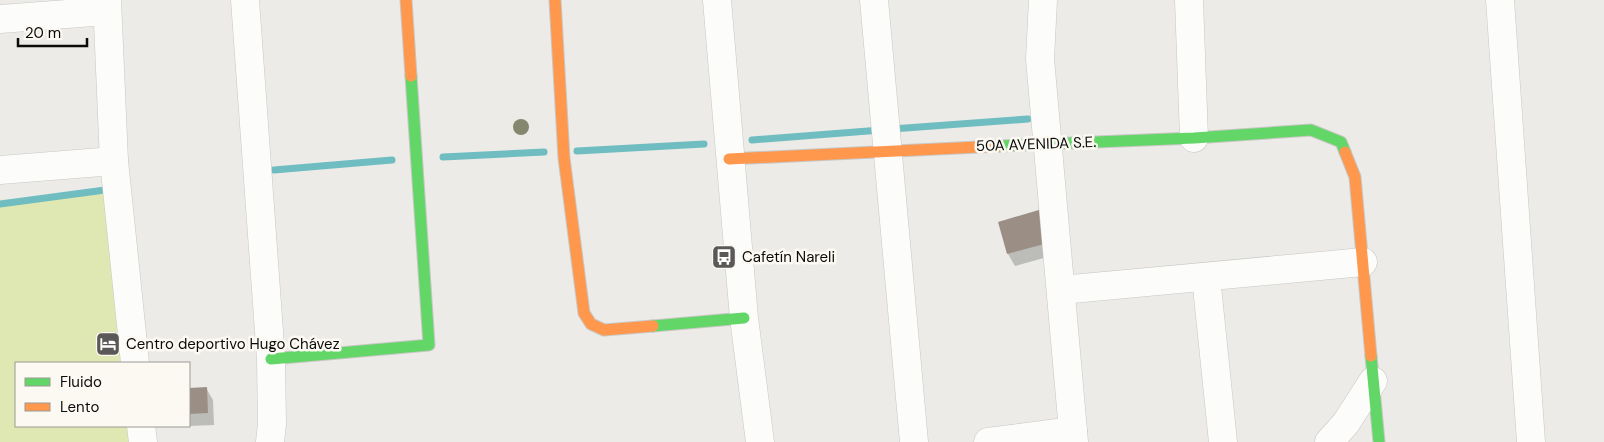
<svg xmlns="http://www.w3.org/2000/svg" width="1604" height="442" font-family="'DM Sans',sans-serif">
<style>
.green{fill:#dfe8b2}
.shadow{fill:#0003}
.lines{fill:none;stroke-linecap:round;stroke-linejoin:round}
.stream{stroke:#6fbdc0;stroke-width:7}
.building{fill:#9b8f85}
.street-casing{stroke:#c8c7c4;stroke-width:29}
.fast-casing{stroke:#c8c7c4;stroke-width:13}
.slow-casing{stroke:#c8c7c4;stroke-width:13}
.street{stroke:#fcfcfb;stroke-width:28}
.fast{stroke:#63d668;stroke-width:11}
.slow{stroke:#ff974d;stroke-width:11}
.tree{fill:#85876f}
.labels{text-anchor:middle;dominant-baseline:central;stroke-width:5;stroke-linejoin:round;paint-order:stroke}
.street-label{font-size:15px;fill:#0c0b09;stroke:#fbf9f2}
.poi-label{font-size:15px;fill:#0c0b09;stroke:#fbf9f2;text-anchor:start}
</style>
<rect width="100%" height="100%" fill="#ecebe7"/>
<polygon class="green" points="124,192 142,363 16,363 16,426 147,426 149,442 0,442 0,200"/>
<g class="shadow">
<polygon points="1042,211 1058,254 1015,266 1008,254 1000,223"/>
<polygon points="206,388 213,400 214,425 163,427 163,426 189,426 189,389"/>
</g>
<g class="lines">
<g class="stream">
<polyline points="892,129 1028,119"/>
<polyline points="752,140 881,130"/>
<polyline points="577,151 704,144"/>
<polyline points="443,157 544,152"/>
<polyline points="274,170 392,160"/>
<polyline points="0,204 105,190"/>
</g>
</g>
<g class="building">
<polygon points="1042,209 1052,242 1007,254 998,222"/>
<polygon points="207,387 208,413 189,414 189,388"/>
</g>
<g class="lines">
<defs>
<g id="street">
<polyline points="107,0 114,161 135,363"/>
<polyline points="245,0 271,359 272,424 270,442"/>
<polyline points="717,0 744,318 760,442"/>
<polyline points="874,0 914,442"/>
<polyline points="1043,0 1040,59 1074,442"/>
<polyline points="1189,0 1194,138"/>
<polyline points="1500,0 1531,442"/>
<polyline points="0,19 107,11"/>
<polyline points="0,170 114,161"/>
<polyline points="1206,277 1223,442"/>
<polyline points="1061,290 1363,262"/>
<polyline points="141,426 143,442"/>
<polyline points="988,442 1073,431"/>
<polyline points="1329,442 1346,423 1373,381"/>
</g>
<g id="fast">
<polyline points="999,146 1194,138 1311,130 1341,142 1345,152"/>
<polyline points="653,326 744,318"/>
<polyline points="1371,356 1379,442"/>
<polyline points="271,359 429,345 411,76"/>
</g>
<g id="slow">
<polyline points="406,0 411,76"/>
<polyline points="555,0 564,158 584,313 591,324 604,330 653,326"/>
<polyline points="1345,152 1355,177 1371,356"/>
<polyline points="729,159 999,146"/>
</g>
</defs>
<use href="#street" class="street-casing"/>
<use href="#fast" class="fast-casing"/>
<use href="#slow" class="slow-casing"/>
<use href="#street" class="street"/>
<use href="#fast" class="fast"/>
<use href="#slow" class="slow"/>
</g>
<circle class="tree" cx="521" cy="127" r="8"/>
<defs>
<symbol id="bus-square" viewBox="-11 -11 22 22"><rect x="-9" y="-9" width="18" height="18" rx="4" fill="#5a5957" stroke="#fbf9f2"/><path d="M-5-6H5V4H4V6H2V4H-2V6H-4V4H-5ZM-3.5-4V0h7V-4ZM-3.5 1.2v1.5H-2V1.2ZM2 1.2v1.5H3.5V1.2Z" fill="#fff"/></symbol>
<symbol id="hotel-square" viewBox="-11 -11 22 22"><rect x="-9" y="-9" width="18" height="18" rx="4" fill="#5a5957" stroke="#fbf9f2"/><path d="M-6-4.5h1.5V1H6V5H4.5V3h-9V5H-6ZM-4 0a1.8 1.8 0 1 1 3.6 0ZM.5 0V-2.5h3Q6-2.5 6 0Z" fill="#fff"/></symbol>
</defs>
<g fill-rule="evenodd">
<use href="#bus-square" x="710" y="243" width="28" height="28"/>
<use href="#hotel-square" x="94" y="330" width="28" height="28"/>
</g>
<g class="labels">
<g class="street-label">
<text transform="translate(1036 144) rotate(-2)">50A AVENIDA S.E.</text>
</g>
<g class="poi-label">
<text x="742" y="257">Cafetín Nareli</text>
<text x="126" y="344">Centro deportivo Hugo Chávez</text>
</g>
</g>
<rect x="15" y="362" width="175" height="65" fill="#fbf9f2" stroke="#9b9a95"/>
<rect x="25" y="378" width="25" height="8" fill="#63d668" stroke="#9b9a95"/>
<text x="60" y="387" font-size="15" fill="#0c0b09">Fluido</text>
<rect x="25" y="403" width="25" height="8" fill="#ff974d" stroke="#9b9a95"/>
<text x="60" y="412" font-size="15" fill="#0c0b09">Lento</text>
<path d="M18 38v8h69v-8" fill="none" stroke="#0c0b09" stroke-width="2.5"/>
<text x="25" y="38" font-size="15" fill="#0c0b09" stroke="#fbf9f2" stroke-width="4" paint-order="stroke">20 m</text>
</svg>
